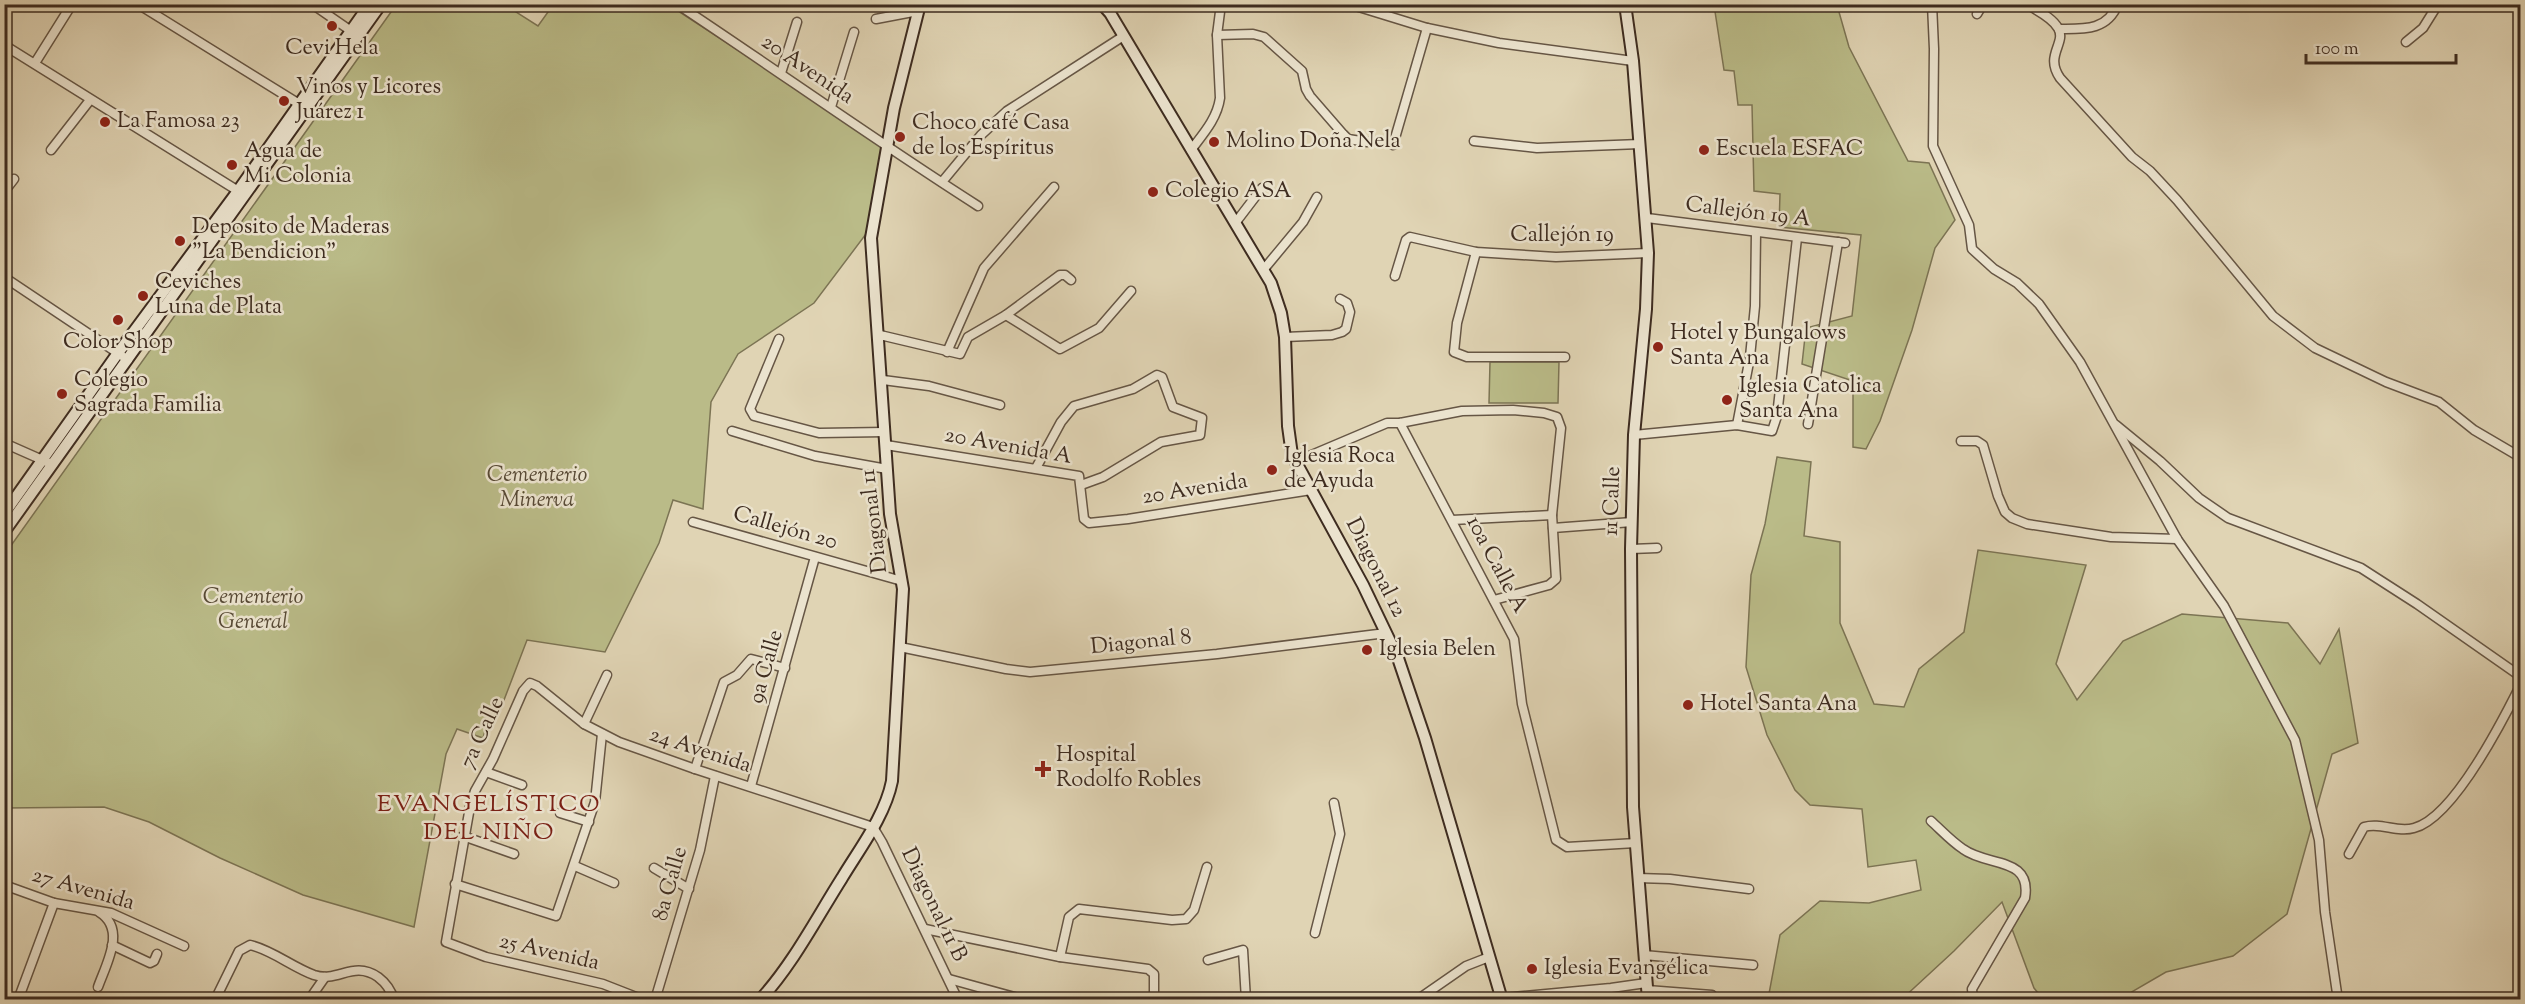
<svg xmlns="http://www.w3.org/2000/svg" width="2525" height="1004" font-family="'Sorts Mill Goudy',serif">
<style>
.green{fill:#babb88;stroke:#7c7454;stroke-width:1.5}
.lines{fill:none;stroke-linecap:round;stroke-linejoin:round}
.street-casing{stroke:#665645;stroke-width:11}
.secondary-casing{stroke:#3e2c20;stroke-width:14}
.street{stroke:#ebe3ce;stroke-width:8}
.secondary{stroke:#ebe3ce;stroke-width:10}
.poi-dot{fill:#8f2418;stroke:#ebe3ce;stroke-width:2}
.labels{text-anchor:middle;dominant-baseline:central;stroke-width:5;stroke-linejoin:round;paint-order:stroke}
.poi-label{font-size:22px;fill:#3e2c20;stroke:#ebe3ce;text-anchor:start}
.street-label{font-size:22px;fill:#3e2c20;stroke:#ebe3ce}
.park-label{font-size:22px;font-style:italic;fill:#574935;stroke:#ebe3ce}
.neighbourhood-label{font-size:24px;letter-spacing:1.5px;fill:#7a1f14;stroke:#ebe3ce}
</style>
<rect width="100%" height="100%" fill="#e0d4b4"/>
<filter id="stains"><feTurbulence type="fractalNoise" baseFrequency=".00333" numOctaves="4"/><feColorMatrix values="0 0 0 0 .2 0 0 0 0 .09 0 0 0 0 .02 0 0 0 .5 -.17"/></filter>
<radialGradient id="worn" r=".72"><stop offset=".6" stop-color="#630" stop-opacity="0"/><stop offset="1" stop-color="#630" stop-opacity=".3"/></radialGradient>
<g class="green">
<polygon points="396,5 505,5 538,26 553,5 669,5 882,144 869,230 814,303 738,354 711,402 703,509 673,500 659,543 605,652 527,640 499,713 490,713 483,738 457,729 446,754 414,927 303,895 220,858 149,822 104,807 5,808 5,554"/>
<polygon points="1714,5 1837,5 1849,47 1908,161 1929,163 1955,220 1935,248 1912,330 1880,421 1866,449 1853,447 1853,381 1802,364 1806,328 1852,316 1861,235 1779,227 1780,194 1754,191 1752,105 1738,105 1734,71 1724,70"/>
<polygon points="1490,362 1559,362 1558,403 1489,403"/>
<polygon points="1777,457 1811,462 1804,536 1840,542 1840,623 1874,704 1904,707 1919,669 1964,632 1978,550 2086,565 2056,664 2077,700 2123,641 2182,614 2288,623 2320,664 2339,629 2358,743 2332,754 2287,914 2233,956 2166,972 2128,994 2141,999 2043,999 2034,988 2002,902 1954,951 1902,999 1768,999 1780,935 1820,901 1869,903 1921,890 1916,860 1868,867 1862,809 1810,805 1795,790 1767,735 1746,667 1751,575 1765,524"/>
</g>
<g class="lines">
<defs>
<g id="street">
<polyline points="138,4 304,107"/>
<polyline points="312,4 354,33"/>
<path d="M677,4C778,71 876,141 978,206"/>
<polyline points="1349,4 1427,28 1499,43 1633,61"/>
<polyline points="1932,4 1934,49 1933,146 1969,225 1972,249 1994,269 2017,283 2039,304 2080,362 2177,539 2224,606 2295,740 2319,840 2325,912 2338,1000"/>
<path d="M2027,4C2037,11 2052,17 2058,28C2067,43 2044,55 2060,78L2132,157L2150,171L2177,200L2273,316L2315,348L2386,382L2439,402L2474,430L2520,457"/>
<polyline points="1977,14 1983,4"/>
<polyline points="876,19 918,11"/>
<path d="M2059,29C2084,29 2107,31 2118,4"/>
<polyline points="1217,35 1253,34 1264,37 1302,71 1306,89 1310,96 1343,134 1348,139 1367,142"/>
<polyline points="2406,42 2423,28 2438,4"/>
<polyline points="4,45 243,194"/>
<polyline points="35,63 72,4"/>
<polyline points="781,73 797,22"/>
<polyline points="831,107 854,32"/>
<polyline points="4,128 6,129"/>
<polyline points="1474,141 1537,148 1640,144"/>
<polyline points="1393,145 1427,28"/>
<polyline points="51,150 90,100"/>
<path d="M1191,150C1203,134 1217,119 1220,98L1217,35L1221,4"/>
<polyline points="942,182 981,135 1007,111 1122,37"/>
<polyline points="4,192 14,179"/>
<polyline points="1647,218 1845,243"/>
<polyline points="1236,222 1262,188"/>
<polyline points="1476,252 1457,323 1454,352 1467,357 1565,357"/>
<polyline points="1264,269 1303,222 1317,197"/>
<polyline points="1395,276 1406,240 1410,237 1476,252 1556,257 1648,253"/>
<polyline points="4,277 128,360"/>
<polyline points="1006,315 1060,349 1099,328 1131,291"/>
<polyline points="880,335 960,354 968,337 1006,315 1060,275 1065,275 1071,280"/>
<polyline points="1285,337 1332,335 1342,332 1346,329 1350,312 1347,303 1340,299"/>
<polyline points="779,339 750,409 754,416 819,433 885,432"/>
<polyline points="947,352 984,268 1054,187"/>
<polyline points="883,380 929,386 1000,405"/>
<polyline points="1400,423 1514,639 1522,704 1556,840 1567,847 1636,843"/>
<polyline points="1808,424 1838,242"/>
<polyline points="1737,425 1750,357 1755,306 1756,233"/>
<polyline points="2116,425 2160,461 2199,498 2228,518 2361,568 2417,604 2520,676"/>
<polyline points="732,431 815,456 887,469"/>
<polyline points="1634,435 1737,425 1772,431 1777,416 1797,238"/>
<polyline points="1961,441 1977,441 1983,445 1998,496 2005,512 2012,518 2027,524 2111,537 2177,539"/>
<polyline points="4,443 47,462"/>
<polyline points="886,445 1079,476 1084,519 1089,523 1128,519 1311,490"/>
<polyline points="1295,462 1387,423 1400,423 1462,411 1513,410 1544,413 1557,417 1561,428 1552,515 1556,579 1549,585 1494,600"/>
<polyline points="1036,468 1061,422 1074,406 1133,389 1157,375 1162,377 1173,407 1202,418 1200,435 1161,442 1103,477 1081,485"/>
<polyline points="1452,520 1552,515"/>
<polyline points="693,522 902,581"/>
<polyline points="1553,528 1632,522"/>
<polyline points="1631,549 1657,548"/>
<polyline points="900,647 1006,669 1030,672 1217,654 1386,633"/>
<polyline points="584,724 607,675"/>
<polyline points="695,769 724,682 737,675 751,659 785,668"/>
<polyline points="486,772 522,785"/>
<polyline points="751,786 815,557"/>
<polyline points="560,813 589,822"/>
<path d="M1931,821C1941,830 1951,841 1963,849C1987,867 2032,856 2025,898L1972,989L1973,1000"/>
<polyline points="463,836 514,854"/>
<path d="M2349,854L2364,827C2381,822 2397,833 2414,828C2453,818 2502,722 2520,686"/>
<polyline points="575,866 614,883"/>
<polyline points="654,868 689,889"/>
<polyline points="1638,878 1670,879 1749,889"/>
<polyline points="455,884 556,916 595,802 602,734"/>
<polyline points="4,885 54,903 111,913 184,946"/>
<polyline points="925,929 1060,957 1148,969 1154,974 1154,1000"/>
<polyline points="1315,933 1340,834 1334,803"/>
<polyline points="112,945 150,963 154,961 157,954"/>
<polyline points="1644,955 1753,965"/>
<polyline points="1060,957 1069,917 1079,909 1172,920 1186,919 1194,910 1207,867"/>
<polyline points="1208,960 1243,950 1246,1000"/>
<polyline points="949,979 1025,1000"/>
<path d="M98,987C106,964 127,929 99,912"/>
<polyline points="1647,990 1712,995"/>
<polyline points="1502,998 1611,988 1646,983"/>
<polyline points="18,1000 54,903"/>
<path d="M215,1000L239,951L250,945C272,950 292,967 314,975C338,983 353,960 378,977C386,983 391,990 394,1000"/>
<polyline points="309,1000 325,977"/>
<polyline points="644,1000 603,984 486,957 446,942 470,807 475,791 493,759 523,691 530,683 537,686 584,724 619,742 695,769 873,827 882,842 958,1000"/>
<polyline points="655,1000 700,850 715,776"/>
<polyline points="1417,1000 1466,966 1489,957"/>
</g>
<g id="secondary">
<polyline points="1102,4 1110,13 1271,283 1281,313 1285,337 1288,426 1292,455 1363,585 1398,658 1425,738 1502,1000"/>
<polyline points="1625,4 1633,61 1648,253 1646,309 1634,435 1631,549 1633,807 1648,1000"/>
<polyline points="4,514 118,353 238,191 370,4"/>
<polyline points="4,532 381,4"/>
<path d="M760,1000C793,964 816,919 842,878C860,848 885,816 892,781L903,589L890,514L871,238L894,108L920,4"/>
</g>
</defs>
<use href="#street" class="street-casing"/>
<use href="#secondary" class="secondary-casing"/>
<use href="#street" class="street"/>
<use href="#secondary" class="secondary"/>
</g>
<g class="poi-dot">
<circle cx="332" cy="26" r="6"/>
<circle cx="284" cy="101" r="6"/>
<circle cx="105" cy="122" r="6"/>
<circle cx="900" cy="137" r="6"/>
<circle cx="1214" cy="142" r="6"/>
<circle cx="1704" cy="150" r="6"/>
<circle cx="232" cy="165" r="6"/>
<circle cx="1153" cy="192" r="6"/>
<circle cx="180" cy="241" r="6"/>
<circle cx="143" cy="296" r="6"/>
<circle cx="118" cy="320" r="6"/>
<circle cx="1658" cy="347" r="6"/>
<circle cx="62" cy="394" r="6"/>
<circle cx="1727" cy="400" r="6"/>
<circle cx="1272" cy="470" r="6"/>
<circle cx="1367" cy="650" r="6"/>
<circle cx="1688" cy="705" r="6"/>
<path d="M1040 760h6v6h6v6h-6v6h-6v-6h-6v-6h6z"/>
<circle cx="1532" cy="969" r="6"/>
</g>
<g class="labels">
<g class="poi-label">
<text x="332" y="49" text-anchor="middle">Cevi Hela</text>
<text x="296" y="88">Vinos y Licores<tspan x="296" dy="25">Juárez 1</tspan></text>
<text x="117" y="122">La Famosa 23</text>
<text x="912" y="124">Choco café Casa<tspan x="912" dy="25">de los Espíritus</tspan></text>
<text x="1226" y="142">Molino Doña Nela</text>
<text x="1716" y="150">Escuela ESFAC</text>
<text x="244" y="152">Agua de<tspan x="244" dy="25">Mi Colonia</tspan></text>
<text x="1165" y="192">Colegio ASA</text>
<text x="192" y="228">Deposito de Maderas<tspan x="192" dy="25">"La Bendicion"</tspan></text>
<text x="155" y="283">Ceviches<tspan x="155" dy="25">Luna de Plata</tspan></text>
<text x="1670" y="334">Hotel y Bungalows<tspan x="1670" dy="25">Santa Ana</tspan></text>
<text x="118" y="343" text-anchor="middle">Color Shop</text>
<text x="74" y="381">Colegio<tspan x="74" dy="25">Sagrada Familia</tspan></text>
<text x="1739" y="387">Iglesia Catolica<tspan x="1739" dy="25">Santa Ana</tspan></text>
<text x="1284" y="457">Iglesia Roca<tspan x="1284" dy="25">de Ayuda</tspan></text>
<text x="1379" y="650">Iglesia Belen</text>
<text x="1700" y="705">Hotel Santa Ana</text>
<text x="1056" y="756">Hospital<tspan x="1056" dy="25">Rodolfo Robles</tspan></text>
<text x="1544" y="969">Iglesia Evangélica</text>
</g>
<g class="street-label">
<text transform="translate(807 70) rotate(34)">20 Avenida</text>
<text transform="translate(1748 213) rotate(7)">Callejón 19 A</text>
<text x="1562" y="236">Callejón 19</text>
<text transform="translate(1008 447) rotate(10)">20 Avenida A</text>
<text transform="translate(1195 490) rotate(-9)">20 Avenida</text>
<text transform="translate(1613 501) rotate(-88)">11 Calle</text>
<text transform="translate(875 521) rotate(-97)">Diagonal 11</text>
<text transform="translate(785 529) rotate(16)">Callejón 20</text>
<text transform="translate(1496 565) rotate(62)">10a Calle A</text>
<text transform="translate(1375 568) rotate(63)">Diagonal 12</text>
<text transform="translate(1141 643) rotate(-6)">Diagonal 8</text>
<text transform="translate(767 667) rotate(-74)">9a Calle</text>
<text transform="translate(483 733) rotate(-65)">7a Calle</text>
<text transform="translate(700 751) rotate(18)">24 Avenida</text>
<text transform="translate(671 884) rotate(-74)">8a Calle</text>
<text transform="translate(83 890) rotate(16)">27 Avenida</text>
<text transform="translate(933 905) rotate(64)">Diagonal 11 B</text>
<text transform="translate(549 953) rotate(13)">25 Avenida</text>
</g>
<g class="park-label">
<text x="537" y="476">Cementerio<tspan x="537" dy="25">Minerva</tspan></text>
<text x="253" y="598">Cementerio<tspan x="253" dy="25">General</tspan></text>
</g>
<g class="neighbourhood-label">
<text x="489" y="805">EVANGELÍSTICO<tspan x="489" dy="28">DEL NIÑO</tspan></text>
</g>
</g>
<rect width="2525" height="1004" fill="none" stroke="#e0d4b4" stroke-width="24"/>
<rect x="6" y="6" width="2513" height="992" fill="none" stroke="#3e2c20" stroke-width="3"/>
<rect x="12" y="12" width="2501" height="980" fill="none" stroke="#3e2c20" stroke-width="1.5"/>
<path d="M2306 54v9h150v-9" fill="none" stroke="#3e2c20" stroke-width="3"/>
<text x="2315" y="54" font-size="18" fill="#3e2c20" stroke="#ebe3ce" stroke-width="4.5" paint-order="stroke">100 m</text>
<rect width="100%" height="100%" filter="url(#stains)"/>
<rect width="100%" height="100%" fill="url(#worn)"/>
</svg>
